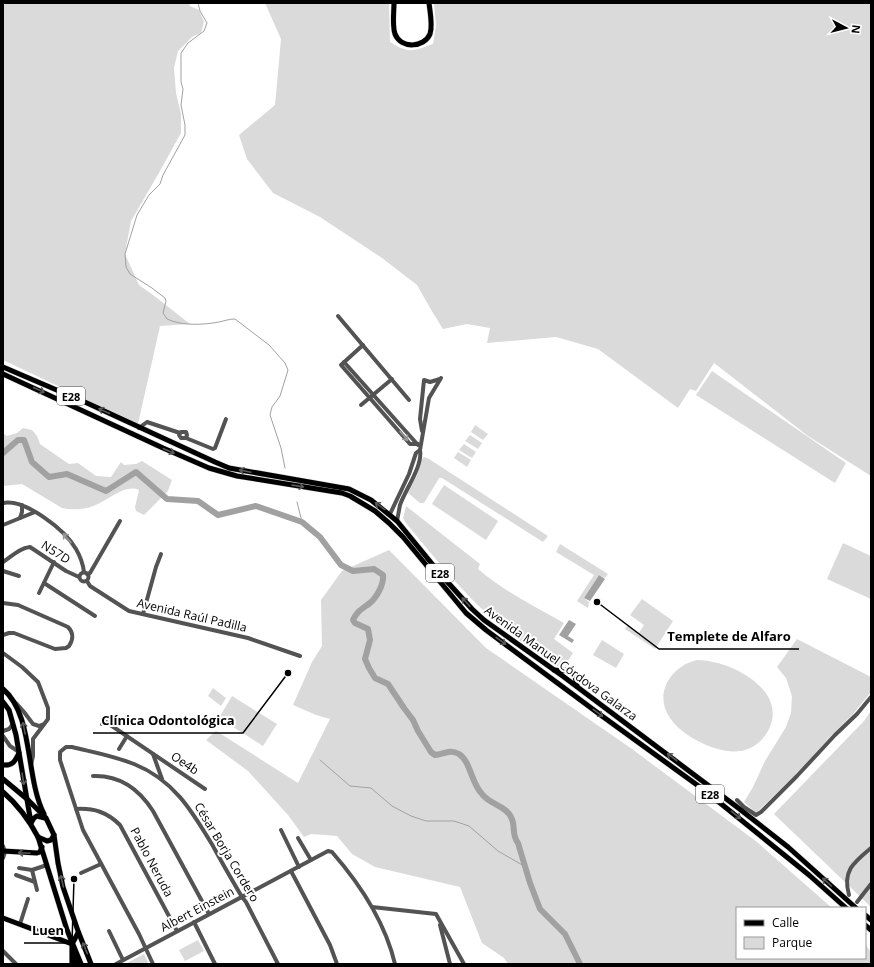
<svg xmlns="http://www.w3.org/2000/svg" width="874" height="967" font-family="'Open Sans',sans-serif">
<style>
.green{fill:#dadada}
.water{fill:#a1a1a1}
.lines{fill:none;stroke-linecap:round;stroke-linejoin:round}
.stream{stroke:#a1a1a1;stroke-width:1}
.river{stroke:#a1a1a1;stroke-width:6}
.major-casing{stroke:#dbdbdb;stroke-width:6}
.minor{stroke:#535353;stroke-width:4}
.major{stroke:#000;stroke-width:5}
.oneway{stroke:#595959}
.oneway2{stroke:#989898}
.labels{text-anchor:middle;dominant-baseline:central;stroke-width:4;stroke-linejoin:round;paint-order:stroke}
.shield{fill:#fff;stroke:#4c4c4c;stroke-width:1}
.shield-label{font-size:11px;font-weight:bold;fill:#000}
.street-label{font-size:12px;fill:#000;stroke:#fff}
.leader{fill:none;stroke:#000;stroke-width:1.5}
.callout-dot{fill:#000;stroke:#fff;stroke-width:1.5}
.callout-label{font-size:13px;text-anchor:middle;font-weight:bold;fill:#000;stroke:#fff;stroke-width:4;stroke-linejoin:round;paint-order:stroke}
</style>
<rect width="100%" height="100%" fill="#fff"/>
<g class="green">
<polygon points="3,3 189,3 190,6 199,10 204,22 201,33 192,37 178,51 174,68 176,93 181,114 181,133 160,171 131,221 125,254 139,285 153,295 190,324 160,326 138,424 3,360"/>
<path d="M265,3H389L390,42C409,54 413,51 433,44L436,26L434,3H871V476L808,436L714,363L696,391L690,389L678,408L598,349L556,337L487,343L490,328L467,324L443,329L433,313L417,285L382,258L320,217L273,193L247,159L239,135L275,105L281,39Z"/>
<polygon points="712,371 846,463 835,483 696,395"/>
<polygon points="475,425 488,434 483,440 471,432"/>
<path d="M23,428L32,430L37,436L40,444L63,460L69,464L78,463L96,476L111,477L121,462L124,465L136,464L142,461L172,480L168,491L144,515L136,511L135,507L139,490C125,483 106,502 93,506C84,510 71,510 62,508L22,484L3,486V433L7,436L17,433Z"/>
<polygon points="470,435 482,443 478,449 465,441"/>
<polygon points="464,444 476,452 472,458 459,450"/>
<polygon points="458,452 471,460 467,467 454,458"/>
<polygon points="424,457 429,459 548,536 543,542 442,478 439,478 438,480 424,503 420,503 408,493 421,460"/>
<polygon points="444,485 498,521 486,540 432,504"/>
<path d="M406,506L480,564L478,569C505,592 534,606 564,623L554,639L573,653L566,664L560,667L556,665C535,651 513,637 494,620C461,591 434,557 406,523L403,518Z"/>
<polygon points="843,543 871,556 871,599 827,579"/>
<polygon points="560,544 608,574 605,578 599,575 584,598 589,602 588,608 577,601 594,575 556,552"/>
<polygon points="389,550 486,648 632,749 757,842 832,908 737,908 737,958 865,958 865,944 871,952 871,964 508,964 504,958 482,943 460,887 375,867 352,854 337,836 311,834 304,837 288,815 248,771 206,740 216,731 298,783 330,719 316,715 293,705 312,662 322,646 321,600 342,571"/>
<polygon points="642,599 673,621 655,649 625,629 628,625 639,633 644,625 630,615"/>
<polygon points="797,639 871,677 871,692 853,714 829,738 797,773 756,813 744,802 753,787 765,761 786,727 791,713 792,696 786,678 777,667"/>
<polygon points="602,640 624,654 616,668 593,655"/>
<path d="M697,660C730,660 790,690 768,731C763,740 755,747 745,750C722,757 682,737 670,718C653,694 671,666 697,660Z"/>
<polygon points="213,688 226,698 221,706 208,696"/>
<polygon points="232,696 277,724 263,746 219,718"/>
<polygon points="871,711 871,907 774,814 864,721"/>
<polygon points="198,940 204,951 185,961 179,950"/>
<polygon points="144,954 149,964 125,964"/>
</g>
<g class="water">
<polygon points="599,575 605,579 590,601 584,598"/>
<polygon points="569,620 576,624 568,636 574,640 572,643 559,635"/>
</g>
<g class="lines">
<g class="stream">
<path d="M198,3L200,11L207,23L204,31L188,43L181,53V82L183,89L181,105L185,125V135L163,175L160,184L149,195L137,215L125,254L126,267L130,274L152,288L165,298L166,301L163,313L167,319C182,326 203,325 219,322C224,321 229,319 235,319L269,345L285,363L288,370L280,396L272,407L270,415L281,448L285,468"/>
<polyline points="297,502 302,522"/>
<polyline points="320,760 350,786 371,788 392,806 411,816 426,821 454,821 469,826 498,851 524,866"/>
</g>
<path class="river" d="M3,453L18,440H24L32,462L49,477L67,474L106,491L136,472L167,499L198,501L218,515L256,506L302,522L320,537L341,565L353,571L374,569L383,575C384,584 377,597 370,603C362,609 357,611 353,620L355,623L368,629L370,640L365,659L369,668L375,678L388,684L404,708L413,720L418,731L431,752L435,755C444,754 450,749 459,754C471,762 471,783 482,794C489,804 506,806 511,817C516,826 511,834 518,843L530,883L540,909L565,934L580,964"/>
<defs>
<g id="major">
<path d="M394,3C394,12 392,25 395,34C401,49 424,48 430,34C433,25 430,12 429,3"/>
<polyline points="3,367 87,403 215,462 229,468 349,489 371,500 397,521 442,576 472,609 484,620 564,677 737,807 788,847 856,908"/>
<polyline points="3,374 163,448 209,468 237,476 342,493 350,496 375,511 389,523 403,537 466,613 486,630 602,716 704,790 809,875 846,908"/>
<polyline points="554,670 563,671 569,669"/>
<polyline points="575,676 577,686"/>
<path d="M3,689C34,715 25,777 44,814"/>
<polyline points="3,702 9,710 16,735 31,823"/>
<path d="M3,765C13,766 15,761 19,753"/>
<polyline points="3,779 27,799 46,818 54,835 58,863 63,887 78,931 91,964"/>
<path d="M3,792C18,805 29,820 38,837L67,930L81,964"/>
<polyline points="31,823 34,818 37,816 45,818"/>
<polyline points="38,837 47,841 51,840 54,835"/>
<polyline points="3,851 37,853 40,852 42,847"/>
<polyline points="865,915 871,920"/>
<polyline points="3,918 72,944"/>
<polyline points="865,925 871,930"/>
<polyline points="75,954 76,964"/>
<polyline points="72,964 72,944 78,933"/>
</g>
</defs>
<use href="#major" class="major-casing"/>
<g class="minor">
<polyline points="338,316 409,400"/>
<polyline points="363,345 341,365 410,444 418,444"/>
<polyline points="344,362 418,445"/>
<polyline points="361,405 392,379"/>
<polyline points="139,428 147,422 180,433"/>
<polyline points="422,431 420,419 424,380 430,382 440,379"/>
<polyline points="186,438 187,435 186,432 181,432 179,435 181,438 186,438 213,449 215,448 226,419"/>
<path d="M3,503C26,499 65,530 76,549C80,556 83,564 84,572"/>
<polyline points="390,514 409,474 416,453 420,450"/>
<polyline points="20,518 22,512 22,505"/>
<path d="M397,521C398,516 399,510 400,505C405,490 423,466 420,450L429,398L441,378"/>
<polyline points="3,525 35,512"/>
<path d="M3,562C11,557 19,548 30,547L66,571L79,577"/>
<polyline points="3,571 19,576"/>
<circle cx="84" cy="577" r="4.5"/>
<polyline points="87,574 90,573 120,521"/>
<polyline points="87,581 90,586 129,611 248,638 300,656"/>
<polyline points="44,583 95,616"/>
<polyline points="39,593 54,562"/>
<path d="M3,603L18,605L68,627C73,632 74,639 69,646L66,648L55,649L14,633H9L3,635"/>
<polyline points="143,614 156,567 161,554"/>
<polyline points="3,653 22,667 38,682 48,708 48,719 33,739 33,756 31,765"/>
<polyline points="16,703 24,712 33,724 39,726 44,724"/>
<polyline points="102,724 106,722 205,789"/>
<polyline points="3,731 9,729 13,724"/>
<polyline points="3,736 10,746 19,752"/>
<polyline points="119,749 127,736"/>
<polyline points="153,754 162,779"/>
<path d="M93,776C119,775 139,789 153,811L209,914"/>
<polyline points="737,800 744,807 756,815 761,812 797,776 835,735 857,714 871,697"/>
<path d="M76,809C94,808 107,812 120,825L177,931"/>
<polyline points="281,830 299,867"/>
<polyline points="298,838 311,860"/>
<polyline points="3,846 5,852 3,858"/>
<polyline points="19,868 32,870 47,865"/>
<polyline points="32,870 37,890"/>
<polyline points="291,871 330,945 337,964"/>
<polyline points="81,873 101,864"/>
<polyline points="16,875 35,882"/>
<path d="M849,895C842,871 854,862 871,848"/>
<polyline points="857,902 871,884"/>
<polyline points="372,907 436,914 464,964"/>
<polyline points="194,922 215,964"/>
<polyline points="20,924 28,899"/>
<polyline points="440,925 450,964"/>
<polyline points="109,931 123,960"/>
<polyline points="3,951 16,964"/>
<path d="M116,964L328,851L332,852C360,884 385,922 395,964"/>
<path d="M153,964L139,934L83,830L60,760V752L66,747H72C92,752 114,756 134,764C174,780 192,811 213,846C222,863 232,880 242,897L246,902L278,964"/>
</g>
<use href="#major" class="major"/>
</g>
<defs><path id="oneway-shaft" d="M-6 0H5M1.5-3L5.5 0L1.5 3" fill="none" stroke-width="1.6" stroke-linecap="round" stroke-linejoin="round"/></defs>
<g class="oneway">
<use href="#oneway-shaft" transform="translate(39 390) rotate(25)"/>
<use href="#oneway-shaft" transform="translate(104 411) rotate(-155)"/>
<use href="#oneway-shaft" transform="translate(169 451) rotate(23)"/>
<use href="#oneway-shaft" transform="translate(245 471) rotate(-168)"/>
<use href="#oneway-shaft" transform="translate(298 486) rotate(8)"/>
<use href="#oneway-shaft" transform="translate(380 506) rotate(-144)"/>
<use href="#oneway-shaft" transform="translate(466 602) rotate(-132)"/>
<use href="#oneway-shaft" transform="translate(501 641) rotate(36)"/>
<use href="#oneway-shaft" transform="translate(598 713) rotate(36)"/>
<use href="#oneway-shaft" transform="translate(24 728) rotate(-101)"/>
<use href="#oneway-shaft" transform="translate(672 757) rotate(-143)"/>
<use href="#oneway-shaft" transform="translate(23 779) rotate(81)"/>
<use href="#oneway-shaft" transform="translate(736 815) rotate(39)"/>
<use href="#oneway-shaft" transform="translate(24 853) rotate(-177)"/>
<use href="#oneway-shaft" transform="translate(62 881) rotate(-103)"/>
<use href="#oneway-shaft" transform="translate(827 882) rotate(-138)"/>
<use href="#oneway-shaft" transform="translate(85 948) rotate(-112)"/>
</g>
<g class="oneway2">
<use href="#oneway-shaft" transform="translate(404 436) rotate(49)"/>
<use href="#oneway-shaft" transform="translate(67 538) rotate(-131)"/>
</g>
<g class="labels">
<g class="shield">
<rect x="57" y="387" width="28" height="18" rx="3"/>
<rect x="426" y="564" width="28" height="18" rx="3"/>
<rect x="696" y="785" width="28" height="18" rx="3"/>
</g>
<g class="shield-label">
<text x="71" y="396">E28</text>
<text x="440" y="573">E28</text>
<text x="710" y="794">E28</text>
</g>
<g class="street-label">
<text transform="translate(56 552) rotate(33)">N57D</text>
<text transform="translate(192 615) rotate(13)">Avenida Raúl Padilla</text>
<text transform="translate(561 663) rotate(36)">Avenida Manuel Córdova Galarza</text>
<text transform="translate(185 763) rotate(34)">Oe4b</text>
<text transform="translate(227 852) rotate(59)">César Borja Cordero</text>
<text transform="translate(152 862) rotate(62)">Pablo Neruda</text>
<text transform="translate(197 909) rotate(-28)">Albert Einstein</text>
</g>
</g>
<path class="leader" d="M597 602L659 649H799M288 673L243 733H93M74 879L72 943H24"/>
<g class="callout-dot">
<circle cx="597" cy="602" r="4"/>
<circle cx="288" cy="673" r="4"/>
<circle cx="74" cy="879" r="4"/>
</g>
<g class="callout-label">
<text x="729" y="641">Templete de Alfaro</text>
<text x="168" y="725">Clínica Odontológica</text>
<text x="48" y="935">Luen</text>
</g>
<rect width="874" height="967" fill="none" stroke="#000000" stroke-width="8"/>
<rect x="736" y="907" width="130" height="52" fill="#ffffff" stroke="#999999"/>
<rect x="744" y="920" width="20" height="6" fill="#000000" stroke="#999999"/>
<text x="772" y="927" font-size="12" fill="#000000">Calle</text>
<rect x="744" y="937" width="20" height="12" fill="#dadada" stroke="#999999"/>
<text x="772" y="947" font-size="12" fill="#000000">Parque</text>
<g transform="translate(846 28) rotate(97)" stroke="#ffffff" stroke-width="3" paint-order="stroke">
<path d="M0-3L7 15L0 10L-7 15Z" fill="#000000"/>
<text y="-6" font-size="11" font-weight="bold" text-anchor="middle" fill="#000000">N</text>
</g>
</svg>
